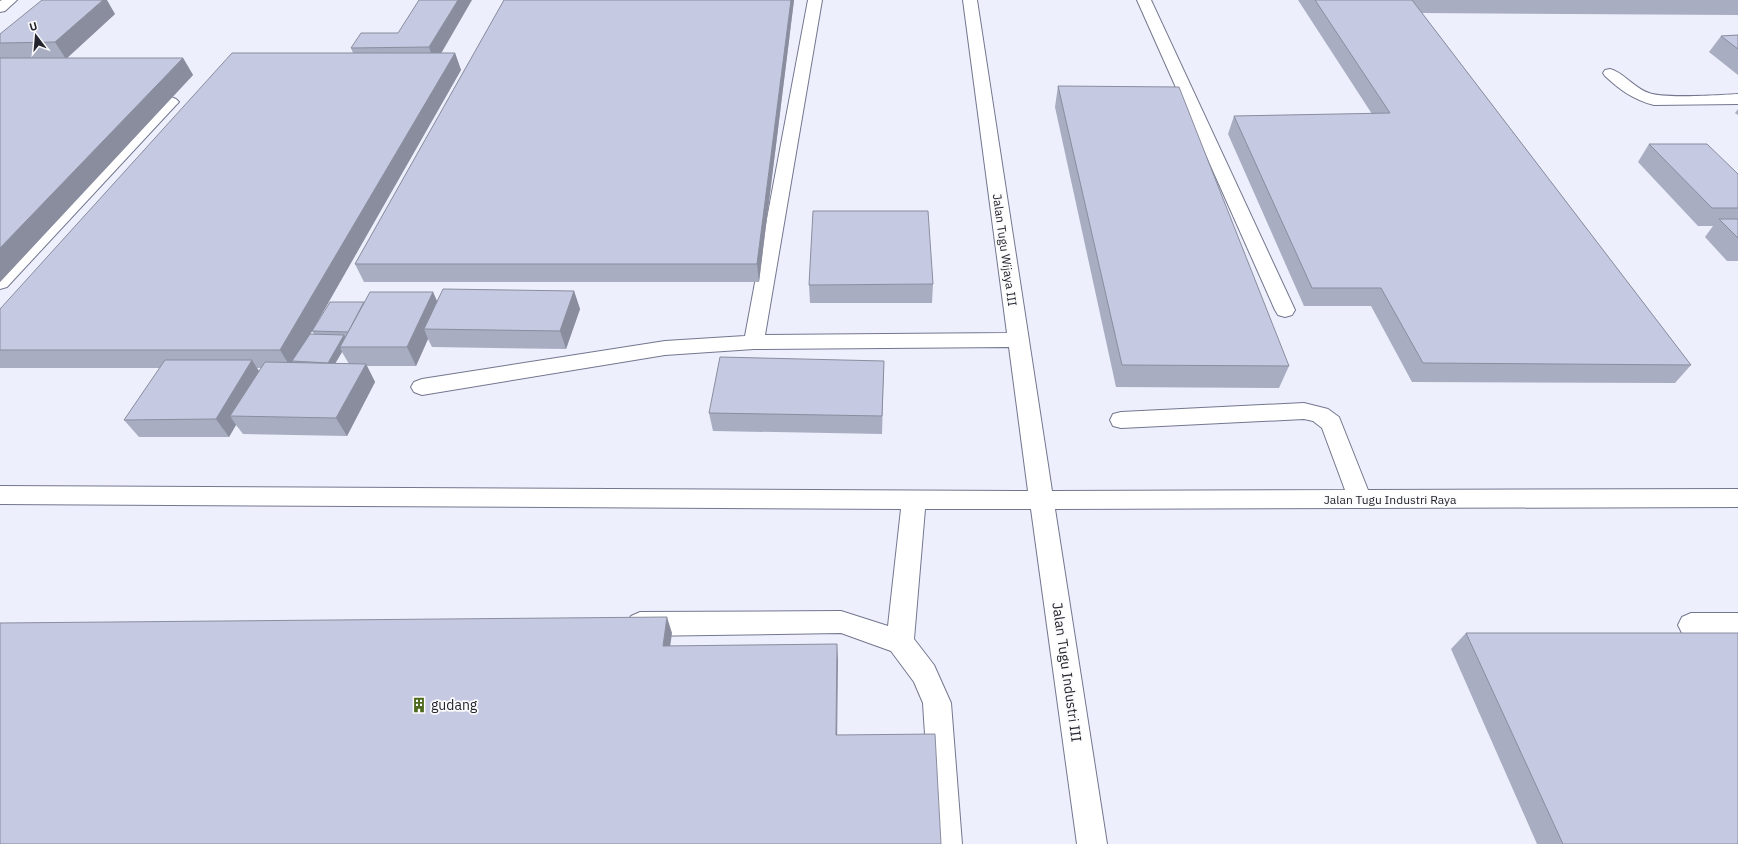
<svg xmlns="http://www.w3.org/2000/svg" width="1738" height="844" font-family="'IBM Plex Sans',sans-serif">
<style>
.built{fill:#edeffc}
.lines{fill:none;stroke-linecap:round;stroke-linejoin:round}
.minor-casing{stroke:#73778e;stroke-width:2}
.minor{fill:#fff;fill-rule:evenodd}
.wall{fill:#a9adc2;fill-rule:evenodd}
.shaded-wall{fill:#8a8d9e}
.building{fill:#c5c9e2;stroke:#8a8d9e}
.labels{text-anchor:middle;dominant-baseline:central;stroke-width:3.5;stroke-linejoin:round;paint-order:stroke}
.street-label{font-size:12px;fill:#23242e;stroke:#fbfbfb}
.near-street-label{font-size:14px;fill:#23242e;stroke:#fbfbfb}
.near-poi-label{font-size:14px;fill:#23242e;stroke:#fbfbfb;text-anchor:start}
</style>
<rect width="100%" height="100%" fill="#fbfbfb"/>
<rect class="built" x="0" y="0" width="1738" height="844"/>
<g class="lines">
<defs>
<g id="minor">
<polygon points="2,0 17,0 5,11 0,12 0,1"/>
<polygon points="808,0 822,0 765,335 1007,333 963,0 977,0 1052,491 1345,490 1322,428 1313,421 1304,419 1121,428 1113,426 1110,420 1113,414 1121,412 1304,403 1328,409 1339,417 1368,490 1738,489 1738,507 1055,509 1107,844 1077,844 1031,509 925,509 914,639 934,665 951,703 962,844 932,844 923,703 914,682 891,651 841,633 640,636 631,632 627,624 631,616 640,612 841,611 888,626 901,509 0,504 0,486 1028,491 1009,347 754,349 665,355 422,395 414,392 411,387 414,382 422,379 665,341 745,336"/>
<polygon points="1137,0 1151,0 1295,310 1292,315 1285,317 1278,315 1275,310"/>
<path d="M1610,69C1623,72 1634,88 1649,93C1663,99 1719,95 1738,94V104L1654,105C1634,100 1620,90 1605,76L1603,73L1605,70Z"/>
<polygon points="171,97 176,99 179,102 176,105 7,287 0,289 0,272 166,99"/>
<polygon points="1691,613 1738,613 1738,637 1691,637 1682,633 1678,625 1682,617"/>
</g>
</defs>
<use href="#minor" class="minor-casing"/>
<use href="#minor" class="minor"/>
</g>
<g class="wall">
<polygon points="504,0 794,0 759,282 364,282 355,264"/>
<polygon points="1298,0 1738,0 1738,15 1422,13 1691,365 1675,383 1412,382 1371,306 1304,306 1228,134 1234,116 1372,114"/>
<polygon points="115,14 67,58 183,58 193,75 0,282 0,34"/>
<path d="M398,33L442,53H455L461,70L315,326L364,302L433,292L437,302L574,291L580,309L566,349L432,347L428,339L416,366H367L375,382L347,436L243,434L236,425L229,437H139L124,420L160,368H0V309L353,53L351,48ZM312,331L314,334H310ZM342,352L349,364L335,363ZM257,368H261L259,371Z"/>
<polygon points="1738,35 1738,75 1709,52 1721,36"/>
<polygon points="1058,86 1289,366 1279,388 1116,387 1055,107"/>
<polygon points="1738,109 1738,115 1735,113"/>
<polygon points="1649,144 1738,174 1738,261 1727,261 1705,237 1713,226 1698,226 1638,162"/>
<polygon points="933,284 932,303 810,303 809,285"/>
<polygon points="884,361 882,434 713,431 709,413"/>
<polygon points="1466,633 1738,844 1537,844 1451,649"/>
</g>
<g class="shaded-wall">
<polygon points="103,0 107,0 115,14 66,59 55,42"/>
<polygon points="458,0 472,0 435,64 429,47"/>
<polygon points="791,0 794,0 759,282 757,264"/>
<polygon points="455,53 461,70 295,361 292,361 294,364 291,368 280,350"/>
<polygon points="183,58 193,75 0,282 0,248"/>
<polygon points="574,291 580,309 566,349 560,331"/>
<polygon points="433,292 441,310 424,329 428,339 416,366 407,347"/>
<polygon points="344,335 348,342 340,347 342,352 332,369 328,363"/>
<polygon points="252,360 264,379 230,416 236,425 229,437 216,419"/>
<polygon points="366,364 375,382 347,436 336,418"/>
<polygon points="667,617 672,633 668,662 663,646"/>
<polygon points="837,644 838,660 837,750 836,735"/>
</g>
<g class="building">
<polygon points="42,0 103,0 55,42 0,43 0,34"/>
<polygon points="419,0 458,0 429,47 351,48 361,33 398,33"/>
<polygon points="504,0 791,0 757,264 355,264"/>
<polygon points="1315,0 1412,0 1691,365 1423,363 1381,288 1312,288 1234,116 1390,113"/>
<polygon points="1738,35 1738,49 1721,36"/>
<polygon points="232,53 455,53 280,350 0,350 0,309"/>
<polygon points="0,58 183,58 0,248"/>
<polygon points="1058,86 1179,87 1289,366 1122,365"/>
<polygon points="1649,144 1707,144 1738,174 1738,208 1712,208"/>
<polygon points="813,211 928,211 933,284 809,285"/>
<polygon points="1719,219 1738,219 1738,238"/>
<polygon points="443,289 574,291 560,331 424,329"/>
<polygon points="370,292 433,292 407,347 340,347"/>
<polygon points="330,302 364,302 348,332 312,331"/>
<polygon points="310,334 344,335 328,363 292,361"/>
<polygon points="720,357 884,361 882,416 709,413"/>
<polygon points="165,360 252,360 216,419 124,420"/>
<polygon points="265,362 366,364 336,418 230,416"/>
<polygon points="667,617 663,646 837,644 836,735 935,734 941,844 0,844 0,623"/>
<polygon points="1466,633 1738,633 1738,844 1563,844"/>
</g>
<defs>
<symbol id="building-bare" viewBox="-9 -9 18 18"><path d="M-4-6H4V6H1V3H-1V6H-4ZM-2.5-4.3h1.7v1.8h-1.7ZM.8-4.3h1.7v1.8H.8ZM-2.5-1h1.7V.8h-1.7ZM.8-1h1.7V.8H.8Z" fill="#4c691d" stroke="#fbfbfb" stroke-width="2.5" paint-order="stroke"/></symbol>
</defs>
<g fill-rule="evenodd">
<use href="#building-bare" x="408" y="694" width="22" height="22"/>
</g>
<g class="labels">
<g class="street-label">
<text transform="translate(1005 250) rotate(82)">Jalan Tugu Wijaya III</text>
<text x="1390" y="499">Jalan Tugu Industri Raya</text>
</g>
<g class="near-street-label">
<text transform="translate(1067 672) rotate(82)">Jalan Tugu Industri III</text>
</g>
<g class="near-poi-label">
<text x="431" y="705">gudang</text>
</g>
</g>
<g transform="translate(36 36) rotate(344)" stroke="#fbfbfb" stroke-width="3" paint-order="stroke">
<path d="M0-3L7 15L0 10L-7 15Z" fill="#23242e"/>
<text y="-6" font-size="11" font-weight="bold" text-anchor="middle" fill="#23242e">U</text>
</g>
</svg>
